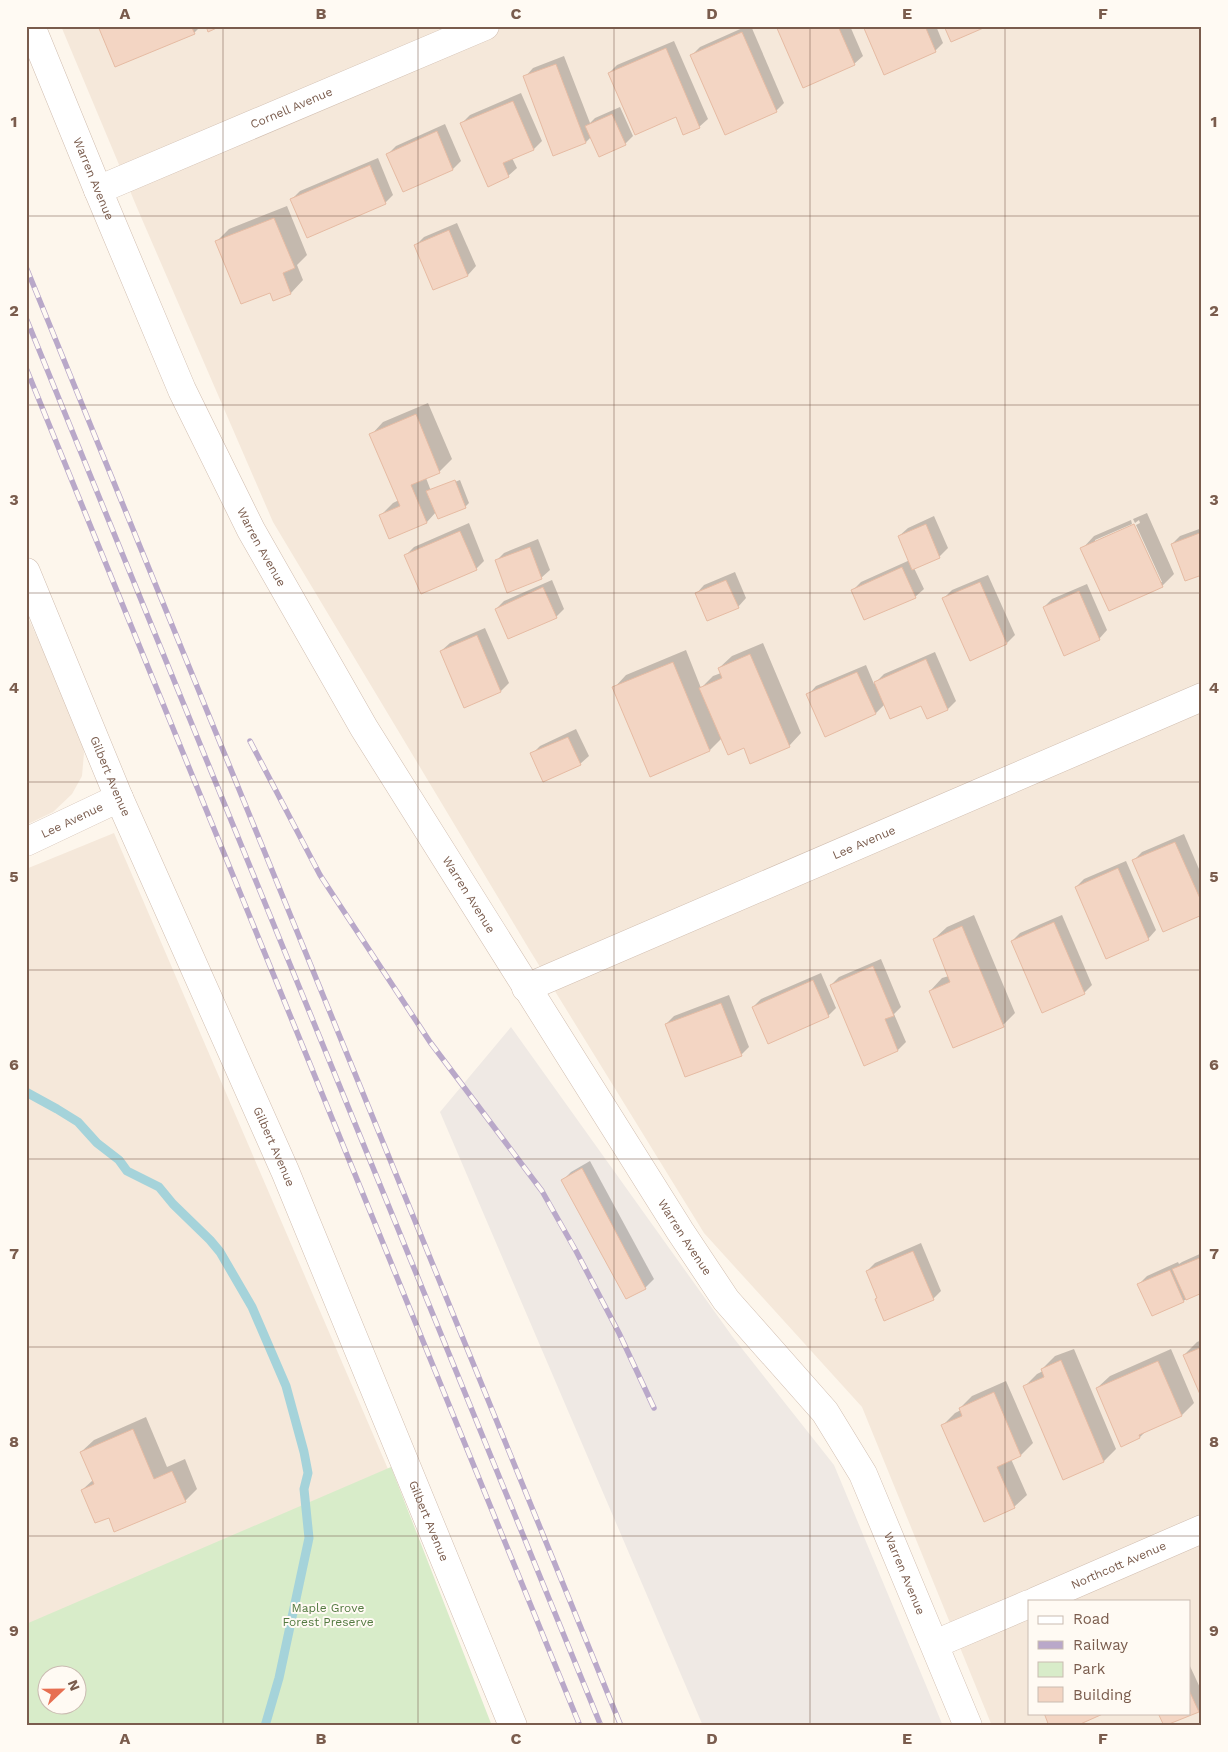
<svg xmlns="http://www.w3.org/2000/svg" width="1228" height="1752" font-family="'Work Sans',sans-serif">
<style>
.residential{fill:#f5e8da;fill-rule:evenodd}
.industrial{fill:#efe9e4}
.green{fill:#d8ecc9;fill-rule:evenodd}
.shadow{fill:#0003}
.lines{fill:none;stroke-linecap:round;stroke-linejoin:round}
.stream{stroke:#a5d3da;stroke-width:9}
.building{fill:#f3d5c3;stroke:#e6bba3}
.minor-casing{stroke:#d1beb0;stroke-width:29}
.minor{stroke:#fff;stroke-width:28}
.rail-casing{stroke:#b9a8c9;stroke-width:5.5}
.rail{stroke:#fffaf3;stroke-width:4;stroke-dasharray:11;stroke-linecap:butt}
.grid{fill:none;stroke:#7a5c4d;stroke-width:1;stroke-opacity:0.55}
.labels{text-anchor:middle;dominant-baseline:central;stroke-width:4;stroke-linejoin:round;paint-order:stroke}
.street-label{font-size:12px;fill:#7a5c4d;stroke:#fffaf3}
.park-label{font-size:12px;fill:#537a41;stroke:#fffaf3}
.neatline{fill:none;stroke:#7a5c4d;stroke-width:2}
.grid-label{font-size:16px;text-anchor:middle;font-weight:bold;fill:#7a5c4d}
</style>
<rect width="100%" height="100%" fill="#fdf6ec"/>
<g class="residential">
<path d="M61,26H1202V1726H992L862,1407L704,1233L529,949L273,522L138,210ZM1029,1601H1189V1713H1029Z"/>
<polygon points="26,613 80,732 84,753 82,776 72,794 53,812 26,825"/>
<polygon points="114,833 388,1469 26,1625 26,869"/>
</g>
<polygon class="industrial" points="511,1027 732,1336 834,1465 943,1726 703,1726 440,1112"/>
<path class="green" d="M391,1467L492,1726H26V1624ZM48,1674H78V1704H48Z"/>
<g class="shadow">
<polygon points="100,26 201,26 194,33"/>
<polygon points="747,26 751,26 784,103 776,111 692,55 700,47"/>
<polygon points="778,26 850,26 863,56 854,64"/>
<polygon points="864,26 936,26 943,43 935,51"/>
<polygon points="674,41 708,119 699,127 676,116 609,73 617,65"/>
<polygon points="564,56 590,123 595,118 620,107 633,136 625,144 591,137 586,142 525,77 533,68"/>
<polygon points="521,93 542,141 534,149 512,158 517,168 508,176 462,123 470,115"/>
<polygon points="445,124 461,161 453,169 388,154 396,146"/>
<polygon points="378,158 393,195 385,203 292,199 300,191"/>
<polygon points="287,206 307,255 297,265 303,280 291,293 274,300 271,291 217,241 229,229"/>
<polygon points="457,223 476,266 468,275 434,289 416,245 424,237"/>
<polygon points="428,403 452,459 439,472 426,478 431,491 460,480 469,503 465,507 436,512 427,522 390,537 381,515 393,503 399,500 371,435 383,422"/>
<polygon points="1147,513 1174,574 1162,586 1082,549 1094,536 1131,520 1132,524 1095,540 1095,543 1159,582 1162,582 1136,525 1140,523 1139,520 1135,523 1133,519"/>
<polygon points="934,516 948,548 940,556 914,568 924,589 915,597 853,590 861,582 910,560 899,536 908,528"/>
<polygon points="469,523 484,561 476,569 406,555 414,547"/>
<polygon points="1202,528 1202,573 1172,544 1180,536"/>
<polygon points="538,539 550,570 541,578 496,561 504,553"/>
<polygon points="735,572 746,598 738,607 696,594 704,585"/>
<polygon points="988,575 1015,635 1007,643 944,598 952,590"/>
<polygon points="552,580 564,609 556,617 496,609 504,601"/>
<polygon points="1087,584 1107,630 1099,639 1044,607 1052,599"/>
<polygon points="485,628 509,683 501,691 441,651 450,643"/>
<polygon points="763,643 801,733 789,746 744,747 722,738 710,750 614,688 626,675 686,650 701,688 713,676 721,673 719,668 732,656"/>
<polygon points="935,652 956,701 948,709 927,718 922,704 885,704 876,713 826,735 808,695 816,686 866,665 874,684 884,674"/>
<polygon points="576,729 589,756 580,764 532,754 540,746"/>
<polygon points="1184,834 1202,876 1202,913 1133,861 1142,852"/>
<polygon points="1126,861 1156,930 1148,939 1076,887 1084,879"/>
<polygon points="974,915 1015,1013 1003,1025 930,991 942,978 949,976 934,939 947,927"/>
<polygon points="1062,915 1092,985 1084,993 1012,941 1020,933"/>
<polygon points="881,959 901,1007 894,1014 906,1042 898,1050 865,1064 831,985 839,977"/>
<polygon points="821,973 836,1008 828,1016 753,1007 761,999"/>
<polygon points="729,995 749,1047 741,1055 666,1024 674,1016"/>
<polygon points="590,1161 654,1279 645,1288 627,1298 563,1180 571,1172"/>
<polygon points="921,1243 941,1291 933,1299 867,1271 875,1263"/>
<polygon points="1202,1253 1202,1292 1183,1301 1139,1284 1147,1276 1178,1262 1179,1264 1182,1262"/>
<polygon points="1202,1340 1202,1396 1184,1355 1197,1342"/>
<polygon points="1074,1349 1116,1449 1104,1461 1024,1387 1037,1374 1043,1371 1042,1369 1055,1356"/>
<polygon points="1171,1349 1194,1403 1182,1415 1147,1430 1140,1437 1097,1388 1110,1376"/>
<polygon points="1006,1381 1033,1443 1021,1455 1011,1459 1027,1495 1014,1507 943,1425 955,1413 961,1410 960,1408 972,1396"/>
<polygon points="146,1417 167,1467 185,1459 197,1489 185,1501 109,1516 82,1490 93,1480 81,1452 94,1440"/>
<polygon points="1189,1664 1202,1692 1202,1707 1198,1711 1165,1725 1189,1713"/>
</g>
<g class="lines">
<polyline class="stream" points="26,1092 57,1109 78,1122 97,1143 119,1160 127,1171 159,1187 173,1204 210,1240 220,1252 252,1307 286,1386 304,1452 308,1473 304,1489 309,1538 279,1678 265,1726"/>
</g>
<g class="building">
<polygon points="98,26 191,26 195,34 115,67"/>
<polygon points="206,26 221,26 208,32"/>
<polygon points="776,26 838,26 855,65 803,88"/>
<polygon points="863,26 925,26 936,52 884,75"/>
<polygon points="944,26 988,26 951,42"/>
<polygon points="742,32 777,112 725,135 690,55"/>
<polygon points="666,48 700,128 683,135 676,117 635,135 608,73"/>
<polygon points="556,64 586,143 553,156 523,76"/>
<polygon points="513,101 534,150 503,163 509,177 488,187 460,123"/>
<polygon points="612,114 626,145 599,157 585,126"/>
<polygon points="437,131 453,170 403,192 386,154"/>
<polygon points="370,165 386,204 307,238 290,199"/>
<polygon points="274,218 295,268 283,273 291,294 273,301 270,293 241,304 215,241"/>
<polygon points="449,230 468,276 433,290 414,245"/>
<polygon points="416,414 440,473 411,485 427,523 389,539 379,515 400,506 369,434"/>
<polygon points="455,480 466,508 438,519 426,491"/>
<polygon points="926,524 940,558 912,570 898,536"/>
<polygon points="1134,524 1163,587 1109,611 1080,548"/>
<polygon points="460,531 477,570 421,594 404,555"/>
<polygon points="1202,532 1202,575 1185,581 1171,544"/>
<polygon points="530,547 542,579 507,593 495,560"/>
<polygon points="902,567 916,598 864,620 851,590"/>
<polygon points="726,580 739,608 707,621 695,593"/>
<polygon points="980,582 1007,644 970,661 942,598"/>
<polygon points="543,587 557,618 508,639 495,609"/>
<polygon points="1079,591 1100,640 1064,656 1043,607"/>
<polygon points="477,635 501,692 464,708 440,651"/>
<polygon points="750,654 790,747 750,764 744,748 728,755 699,688 722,678 718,668"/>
<polygon points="926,659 948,710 927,719 921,706 890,719 874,682"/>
<polygon points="673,662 710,751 650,777 612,687"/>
<polygon points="857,672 876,714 825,737 806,694"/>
<polygon points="568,737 581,765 543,782 530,753"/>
<polygon points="1175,842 1202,903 1202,915 1163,932 1132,860"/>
<polygon points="1118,868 1149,940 1106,959 1075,887"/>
<polygon points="1054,922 1085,994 1042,1013 1011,941"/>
<polygon points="962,926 1004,1027 953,1048 929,991 950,982 933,939"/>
<polygon points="873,966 894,1016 885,1019 898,1051 864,1066 830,985"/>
<polygon points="813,980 829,1017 768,1044 752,1007"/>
<polygon points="721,1003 742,1056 685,1077 665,1024"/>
<polygon points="582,1168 646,1289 626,1299 561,1180"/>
<polygon points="913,1251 934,1300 884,1321 875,1299 877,1298 866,1271"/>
<polygon points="1202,1257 1202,1293 1186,1300 1172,1269"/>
<polygon points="1170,1270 1184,1302 1152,1316 1137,1284"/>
<polygon points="1202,1347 1202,1399 1183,1355"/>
<polygon points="1061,1360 1104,1462 1063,1480 1023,1386 1044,1377 1041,1369"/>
<polygon points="1158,1361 1182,1416 1139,1435 1140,1438 1121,1447 1096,1388"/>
<polygon points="994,1392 1021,1456 997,1467 1015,1508 984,1522 941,1425 962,1416 959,1408"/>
<polygon points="133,1429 154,1479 172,1471 186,1502 114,1532 109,1518 95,1523 81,1490 94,1484 80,1452"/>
<polygon points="1189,1690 1199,1712 1164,1726 1158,1713 1189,1713"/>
<polygon points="1044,1713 1105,1713 1076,1726 1049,1726"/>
</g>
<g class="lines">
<defs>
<g id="minor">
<path id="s1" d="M31,26L98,190L182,390L251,530L364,728L680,1231L726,1300L825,1412L863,1474L968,1726"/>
<path id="s2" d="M98,190L485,26"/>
<path id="s3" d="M26,572L119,798L285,1171L513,1726"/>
<path id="s4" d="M26,842L119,798"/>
<path id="s5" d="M526,988L1202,697"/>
<path id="s6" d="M1036,1601L1202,1529"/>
<polyline points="935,1644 1029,1604"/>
</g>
</defs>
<use href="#minor" class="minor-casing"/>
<use href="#minor" class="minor"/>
<defs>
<g id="rail">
<polyline points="26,267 621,1726"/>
<polyline points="26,318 601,1726"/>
<polyline points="26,368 580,1726"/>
<polyline points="250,741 320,875 335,898 430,1042 542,1191 576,1251 619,1333 654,1408"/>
</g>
</defs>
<use href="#rail" class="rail-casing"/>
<use href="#rail" class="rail"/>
</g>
<path class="grid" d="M223,26V1726M418,26V1726M614,26V1726M810,26V1726M1005,26V1726M26,216H1202M26,405H1202M26,593H1202M26,782H1202M26,970H1202M26,1159H1202M26,1347H1202M26,1536H1202"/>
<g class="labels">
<g class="street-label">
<text stroke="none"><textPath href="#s2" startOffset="210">Cornell Avenue</textPath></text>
<text stroke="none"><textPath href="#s1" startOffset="165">Warren Avenue</textPath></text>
<text stroke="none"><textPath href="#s1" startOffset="570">Warren Avenue</textPath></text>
<text stroke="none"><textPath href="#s3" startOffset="221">Gilbert Avenue</textPath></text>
<text stroke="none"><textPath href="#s4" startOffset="51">Lee Avenue</textPath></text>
<text stroke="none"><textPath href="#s5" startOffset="368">Lee Avenue</textPath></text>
<text stroke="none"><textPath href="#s1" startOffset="975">Warren Avenue</textPath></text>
<text stroke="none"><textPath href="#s3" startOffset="626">Gilbert Avenue</textPath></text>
<text stroke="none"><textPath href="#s1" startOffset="1380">Warren Avenue</textPath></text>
<text stroke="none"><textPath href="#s3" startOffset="1031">Gilbert Avenue</textPath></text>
<text stroke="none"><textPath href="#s6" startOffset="90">Northcott Avenue</textPath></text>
<text stroke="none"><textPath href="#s1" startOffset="1785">Warren Avenue</textPath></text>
</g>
<g class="park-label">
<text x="328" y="1608">Maple Grove<tspan x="328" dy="14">Forest Preserve</tspan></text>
</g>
</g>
<rect width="1228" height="1752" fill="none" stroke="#fffaf3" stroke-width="55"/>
<rect x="1028" y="1600" width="162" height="115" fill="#fffaf3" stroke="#cabbb1"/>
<rect x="1038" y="1616" width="25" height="8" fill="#ffffff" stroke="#cabbb1"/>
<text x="1073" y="1624" font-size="15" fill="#7a5c4d">Road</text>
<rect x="1038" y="1641" width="25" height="8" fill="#b9a8c9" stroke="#cabbb1"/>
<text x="1073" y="1650" font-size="15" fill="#7a5c4d">Railway</text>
<rect x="1038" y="1662" width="25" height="15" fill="#d8ecc9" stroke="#cabbb1"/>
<text x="1073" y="1674" font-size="15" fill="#7a5c4d">Park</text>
<rect x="1038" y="1687" width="25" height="15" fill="#f3d5c3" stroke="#cabbb1"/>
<text x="1073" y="1700" font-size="15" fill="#7a5c4d">Building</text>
<g transform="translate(62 1690) rotate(68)"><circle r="24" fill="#fffaf3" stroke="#cabbb1"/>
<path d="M0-4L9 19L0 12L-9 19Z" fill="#e76f51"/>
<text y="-8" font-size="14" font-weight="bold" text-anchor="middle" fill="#7a5c4d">N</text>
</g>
<rect x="28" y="28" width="1172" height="1696" class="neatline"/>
<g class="grid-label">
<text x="125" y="19">A</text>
<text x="321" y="19">B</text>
<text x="516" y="19">C</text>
<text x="712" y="19">D</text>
<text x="907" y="19">E</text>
<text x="1103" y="19">F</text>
<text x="14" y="127">1</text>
<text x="1214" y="127">1</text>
<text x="14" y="316">2</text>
<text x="1214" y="316">2</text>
<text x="14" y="505">3</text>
<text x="1214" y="505">3</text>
<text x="14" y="693">4</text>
<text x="1214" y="693">4</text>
<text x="14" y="882">5</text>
<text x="1214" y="882">5</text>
<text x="14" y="1070">6</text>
<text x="1214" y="1070">6</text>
<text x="14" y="1259">7</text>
<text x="1214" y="1259">7</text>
<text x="14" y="1447">8</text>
<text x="1214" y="1447">8</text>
<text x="14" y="1636">9</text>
<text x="1214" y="1636">9</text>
<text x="125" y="1744">A</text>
<text x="321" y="1744">B</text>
<text x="516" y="1744">C</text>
<text x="712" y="1744">D</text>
<text x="907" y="1744">E</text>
<text x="1103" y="1744">F</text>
</g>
</svg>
